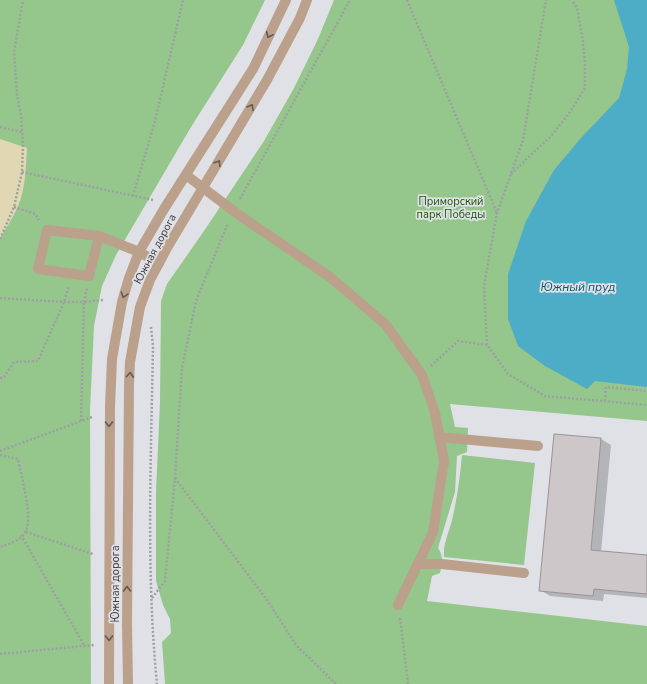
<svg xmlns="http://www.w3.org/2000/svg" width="647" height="684" font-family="'Nunito Sans',sans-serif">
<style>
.green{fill:#95c68b}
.sand{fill:#e1d8b3}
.water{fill:#4eadc6}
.shadow{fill:#0003}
.building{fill:#cec7ca;stroke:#999395}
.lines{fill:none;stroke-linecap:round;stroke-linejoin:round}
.path{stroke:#9e9fa3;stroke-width:2.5;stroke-dasharray:2 2;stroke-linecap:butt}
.minor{stroke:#bba18c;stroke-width:10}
.oneway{stroke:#615a55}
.labels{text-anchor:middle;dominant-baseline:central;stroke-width:3.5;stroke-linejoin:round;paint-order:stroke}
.park-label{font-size:11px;fill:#155502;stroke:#e0e1e6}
.street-label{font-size:11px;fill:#3b3b3e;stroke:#e0e1e6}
.water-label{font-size:12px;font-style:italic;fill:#075b6c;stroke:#e0e1e6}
</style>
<rect width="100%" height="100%" fill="#e0e1e6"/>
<g class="green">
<polygon points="0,0 265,0 243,45 191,127 116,255 102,286 94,326 90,410 91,684 0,684"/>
<path d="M334,0H647V421L450,404L455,427L468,428L467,452L457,456L455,492L438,548C444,557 442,563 440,573L432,576L427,601L647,626V684H165L162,642L171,633L170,619L163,605L156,581V492L160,402L161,301L167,284L206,228L264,141L294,88L318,39Z"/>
<path d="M462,455L535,463L524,565L444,557C443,543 449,533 452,520C457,499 460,478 462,455Z"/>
</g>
<path class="sand" d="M0,139L27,148C26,163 26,179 22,194C19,208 8,226 0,238Z"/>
<polygon class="water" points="614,0 647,0 647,387 595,381 587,389 545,366 518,346 508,319 508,274 526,221 554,170 581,138 619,98 627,69 629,47"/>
<polygon class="shadow" points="555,435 601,439 611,445 601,552 647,556 647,598 604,594 603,601 550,596 540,590"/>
<polygon class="building" points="554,434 601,438 591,550 647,555 647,594 594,589 593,596 539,591"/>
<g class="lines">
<g class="path">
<polyline points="407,0 497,213"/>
<polyline points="0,127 22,132"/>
<polyline points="22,172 153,200"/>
<polyline points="511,174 552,135 570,112 585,88 585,62 582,35 577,8 572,0"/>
<polyline points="133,196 155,121 183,0"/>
<polyline points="240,199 350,0"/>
<polyline points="14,207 35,214 39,220"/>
<polyline points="0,239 14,207 22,172 23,145 21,116 17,94 14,52 23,0"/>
<polyline points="0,298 64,302 84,302 87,288"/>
<path d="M151,327L153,346C151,459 146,572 157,684"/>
<polyline points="487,345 484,286 497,213 523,140 546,0"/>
<polyline points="431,366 458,341 487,345 508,374 545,396 647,405"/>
<polyline points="0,378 4,377 14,362 38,361 64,302 69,286"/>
<polyline points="605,401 606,387 647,391"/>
<polyline points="81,421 84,302 103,300"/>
<polyline points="0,451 92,417"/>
<path d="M0,455L18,459C21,476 33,516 26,531C22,540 9,544 0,547"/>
<polyline points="175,478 267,600 296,645 336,684"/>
<polyline points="26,532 93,554"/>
<polyline points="21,535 84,645"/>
<polyline points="152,598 165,581 175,478 182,368 196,301 228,223"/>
<polyline points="400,618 408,684"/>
<polyline points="0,654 94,645"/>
</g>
<g class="minor">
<polyline points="186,175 239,215 330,277 386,325 422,375 435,413 444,461 433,532 398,605"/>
<polyline points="99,236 89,276 38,269 47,230 99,236 139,252 159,263"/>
<polyline points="439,437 538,446"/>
<polyline points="419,564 442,564 524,573"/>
<polyline points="109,684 110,407 112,359 122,302 129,278 139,252 164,209 253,69 286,0"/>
<polyline points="128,684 127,624 129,385 130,362 140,307 150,280 167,248 267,80 300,18 307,0"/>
</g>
</g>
<defs><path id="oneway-chevron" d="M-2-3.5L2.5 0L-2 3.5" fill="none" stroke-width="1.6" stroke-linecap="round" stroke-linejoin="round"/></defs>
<g class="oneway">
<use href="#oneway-chevron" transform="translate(269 35) rotate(115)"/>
<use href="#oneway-chevron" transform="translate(251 107) rotate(-60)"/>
<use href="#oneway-chevron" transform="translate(218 163) rotate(-58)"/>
<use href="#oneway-chevron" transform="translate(124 295) rotate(107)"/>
<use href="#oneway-chevron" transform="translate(130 375) rotate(-86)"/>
<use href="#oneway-chevron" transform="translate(109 424) rotate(90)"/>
<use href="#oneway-chevron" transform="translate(127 589) rotate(-90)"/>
<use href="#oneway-chevron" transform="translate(109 638) rotate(89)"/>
</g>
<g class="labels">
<g class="park-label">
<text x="451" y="201">Приморский<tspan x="451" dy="13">парк Победы</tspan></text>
</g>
<g class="street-label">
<text transform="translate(155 249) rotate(-62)">Южная дорога</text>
<text transform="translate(115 584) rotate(-90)">Южная дорога</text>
</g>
<g class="water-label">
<text x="578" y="287">Южный пруд</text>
</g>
</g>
</svg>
